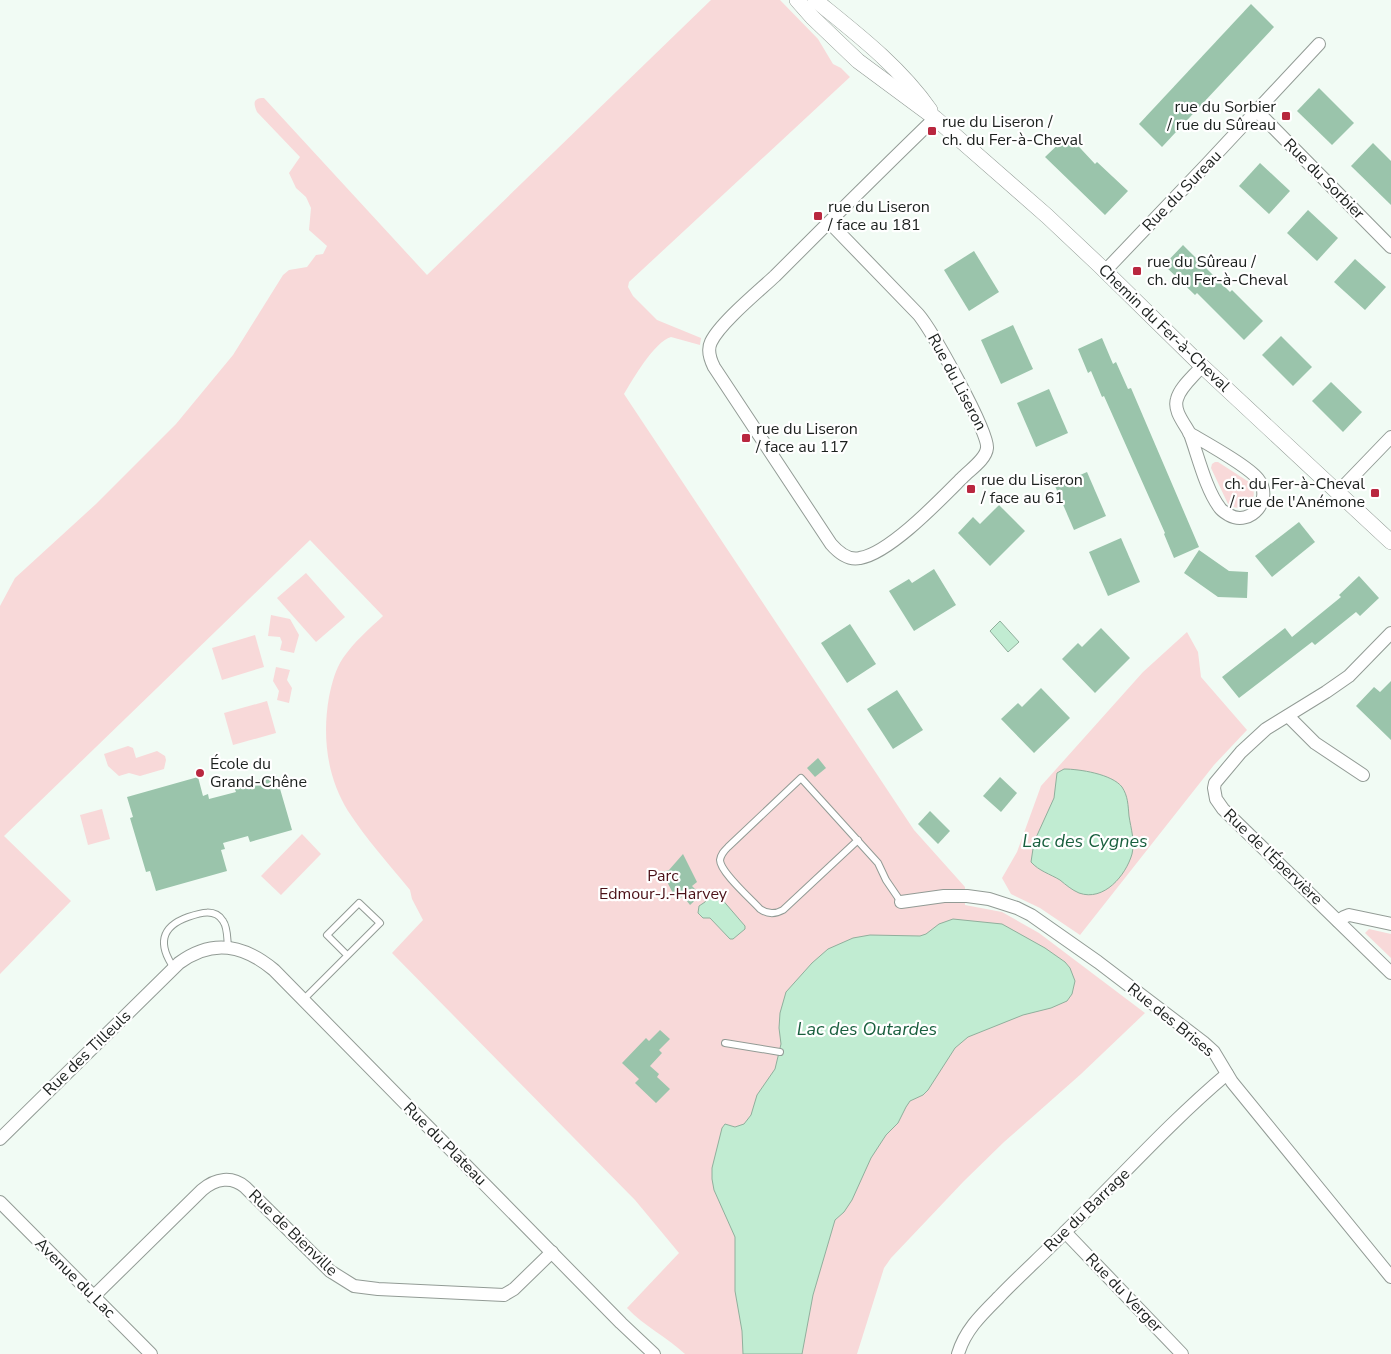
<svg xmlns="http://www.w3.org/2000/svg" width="1391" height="1354" font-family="'Nunito Sans',sans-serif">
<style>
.green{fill:#f8d9d9}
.water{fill:#c1ecd2;stroke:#90af9c}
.building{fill:#9ac4ab}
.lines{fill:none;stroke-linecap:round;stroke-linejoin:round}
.service-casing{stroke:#929b95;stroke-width:8}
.minor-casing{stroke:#929b95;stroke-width:14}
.tertiary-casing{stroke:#929b95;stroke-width:16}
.service{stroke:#fff;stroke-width:6}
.minor{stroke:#fff;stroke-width:12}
.tertiary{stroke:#fff;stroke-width:15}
.poi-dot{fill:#b9273f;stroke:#fff;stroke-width:2}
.labels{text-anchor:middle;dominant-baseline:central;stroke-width:4.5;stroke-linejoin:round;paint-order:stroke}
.poi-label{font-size:16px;fill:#1c201e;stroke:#fff;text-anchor:start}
.street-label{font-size:16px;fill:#1c201e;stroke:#fff}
.park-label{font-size:16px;fill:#4b1118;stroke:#fff}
.water-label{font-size:18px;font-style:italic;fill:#195f3e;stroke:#fff}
</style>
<rect width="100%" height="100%" fill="#f1fbf4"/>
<g class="green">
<path d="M711,0H780L818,39L833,64L841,68L850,77L629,282L628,287L633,296L657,320L701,338L700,345L671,337C654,342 633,379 624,394L914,830L965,887V905L1002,912L1039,933L1145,1013L1081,1074L1004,1142L964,1181L891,1258L884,1268L857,1354H685C667,1337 644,1326 627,1308L679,1253L635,1200L392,953L423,920L412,899L410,890C389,864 366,839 348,811C327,777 322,737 329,697C332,683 335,670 343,658C354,642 369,629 383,616L310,540L4,836L71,901L0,974V606L15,578L96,504L176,424L233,355L283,275L289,270L307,267L316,255L323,254L327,246L309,230L311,208L306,197L296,188L289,173L300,157L257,112C253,103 253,98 264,98L427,275Z"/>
<path d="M1215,462H1218L1249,482C1255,489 1255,495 1251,503C1243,508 1235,510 1228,504L1211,468L1212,464Z"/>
<polygon points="306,573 345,617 316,642 277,598"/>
<polygon points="271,615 290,619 299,635 294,653 280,650 282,642 280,637 268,636"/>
<polygon points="1187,632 1198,652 1201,677 1247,730 1214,765 1080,935 1040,908 1011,894 1002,878 1017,852 1041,786 1143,672"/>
<polygon points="255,635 264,667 222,680 212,648"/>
<polygon points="276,667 290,670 287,680 292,688 289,703 277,700 279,691 273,681"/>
<polygon points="267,701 276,733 233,745 224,713"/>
<polygon points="128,746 133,748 136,758 157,751 165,756 166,760 164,769 140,776 129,773 119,776 108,766 104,754"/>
<polygon points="102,809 110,839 88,845 80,815"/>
<polygon points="302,834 321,854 281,895 261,876"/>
<polygon points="1369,929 1391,934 1391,958 1365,933"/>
</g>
<g class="water">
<polygon points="1000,621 1019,642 1008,652 990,631"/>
<path d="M1064,769C1079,769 1112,774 1122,787C1128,796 1128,805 1129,816C1131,829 1135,841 1132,854C1126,875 1104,902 1079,893C1072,890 1066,885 1060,880C1050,874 1039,871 1031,862L1034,842L1054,798L1057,773Z"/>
<polygon points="712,893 717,897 720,897 745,926 745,929 733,939 730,939 710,918 703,918 698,913 699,906 705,902"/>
<polygon points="953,919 1002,924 1045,948 1065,962 1070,968 1075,981 1072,994 1067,1001 1051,1008 1023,1015 968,1037 955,1048 928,1090 923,1095 910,1101 906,1107 898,1123 886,1135 871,1158 852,1200 844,1212 835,1220 813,1295 802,1354 743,1354 742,1331 735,1291 735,1237 714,1190 712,1179 712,1168 722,1128 725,1124 735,1127 744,1124 751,1115 757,1095 775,1069 781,1044 779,1028 780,1013 786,992 812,963 828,949 853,938 870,935 920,936 926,934 939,924"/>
</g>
<g class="building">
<polygon points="1251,4 1274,27 1162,147 1139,124"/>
<polygon points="1319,88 1354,123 1332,145 1297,111"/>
<polygon points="1068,135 1095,164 1097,162 1128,191 1105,215 1045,157"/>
<polygon points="1373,143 1391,161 1391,205 1351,166"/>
<polygon points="1260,163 1290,191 1269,214 1239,186"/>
<polygon points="1308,210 1338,238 1317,261 1287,233"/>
<polygon points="1183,245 1230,292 1232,290 1263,321 1244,340 1197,293 1195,295 1164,265"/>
<polygon points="974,251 999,292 969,311 944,270"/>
<polygon points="1355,259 1386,287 1365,310 1334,282"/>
<polygon points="1013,325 1033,369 1001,384 981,340"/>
<polygon points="1281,336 1312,367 1293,386 1262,355"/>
<polygon points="1102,338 1113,364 1116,362 1128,389 1131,388 1199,547 1174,558 1164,534 1165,533 1104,396 1102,397 1091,371 1088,373 1078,349"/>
<polygon points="1331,382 1362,412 1343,432 1312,401"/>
<polygon points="1049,389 1068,433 1036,447 1017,403"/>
<polygon points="1087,472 1106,516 1074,530 1055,486"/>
<polygon points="999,505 1025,531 990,566 958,533 973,517 980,524"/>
<polygon points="1299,522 1315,542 1272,577 1255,556"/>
<polygon points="1121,538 1140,582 1108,596 1089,552"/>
<polygon points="1199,550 1229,571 1248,572 1247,598 1218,597 1184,573"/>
<polygon points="934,569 956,605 914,631 889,591 909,579 912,583"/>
<polygon points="1359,576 1379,598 1360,616 1356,612 1315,645 1312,642 1239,698 1222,677 1285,628 1292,637 1341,597 1339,595"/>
<polygon points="850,624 876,664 847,683 821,643"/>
<polygon points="1101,628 1130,658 1095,693 1062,659 1078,643 1082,647"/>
<polygon points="1391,681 1391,740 1356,706 1374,687 1380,692"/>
<polygon points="1041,688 1070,718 1034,753 1001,719 1018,703 1022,707"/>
<polygon points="897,690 923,730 893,749 867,709"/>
<polygon points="818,758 826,768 815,777 807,768"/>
<polygon points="276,775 292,830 250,842 248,836 223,843 225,849 221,850 227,871 156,891 150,871 146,872 130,818 133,817 127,797 198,777 203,796 208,794 209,799 236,792 234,787"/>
<polygon points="1000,777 1017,793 1001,812 983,796"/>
<polygon points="930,811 950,831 938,844 918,824"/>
<polygon points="683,854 697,882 692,886 701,895 690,905 683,896 677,901 662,872 669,870"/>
<polygon points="660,1030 670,1039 659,1050 662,1053 650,1066 659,1074 657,1077 670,1089 656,1103 635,1083 639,1079 622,1063 646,1038 649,1041"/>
</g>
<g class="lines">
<defs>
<g id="service">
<path d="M858,840L783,910C774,915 767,914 760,909C751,899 720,872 720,860C721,854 724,851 728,847L801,778L878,863L886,880L901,902"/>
<path d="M174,968C158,945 160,927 188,917C200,913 215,908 223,921C228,928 227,939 228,947"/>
<polyline points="303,1000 380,923 359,903 327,935 347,955"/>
<polyline points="725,1043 780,1052"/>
</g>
<g id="minor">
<polyline points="1257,111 1391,247"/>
<path d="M829,222L918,314C932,330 989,432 987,448C986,459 971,469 963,477C941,499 890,553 860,558C848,561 838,552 831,544L714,367C710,359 707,350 711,342C720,323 759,291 775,276C828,223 881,170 935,118"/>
<polyline points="1105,271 1207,164 1319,44"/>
<path d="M1189,433C1206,443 1248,466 1258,479C1274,499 1251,527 1229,515C1226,513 1222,511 1220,508C1206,490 1198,456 1190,434C1185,424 1173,411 1177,399C1180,387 1194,376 1202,366"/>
<polyline points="1338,492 1391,437"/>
<polyline points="1391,633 1349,676 1326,692 1266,729 1241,752 1215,783 1214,788 1216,799 1223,809 1391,973"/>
<polyline points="1288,716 1315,743 1363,775"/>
<polyline points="901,902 944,896 967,896 989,899 1017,908 1031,915 1098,962 1203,1042 1214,1052 1232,1082 1391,1277"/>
<polyline points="1338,921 1344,917 1349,915 1391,924"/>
<path d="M0,1139L179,963C213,938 244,945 274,970L621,1323L654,1354"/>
<polyline points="0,1202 151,1354"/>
<polyline points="1065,1232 1182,1354"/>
<path d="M93,1297L202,1190C216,1178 232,1176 245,1187L330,1271L354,1286L378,1289L504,1295L514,1289L552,1252"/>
<path d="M958,1354C965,1330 982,1314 999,1297C1021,1274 1045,1253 1067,1230C1120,1178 1170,1122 1227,1074"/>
</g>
<g id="tertiary">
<polyline points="797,0 812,17 858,61 935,118 1047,216 1099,265 1202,366 1391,542"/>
<path d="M815,0C857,34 899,66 930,110"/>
</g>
</defs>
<use href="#service" class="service-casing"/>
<use href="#minor" class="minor-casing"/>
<use href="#tertiary" class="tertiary-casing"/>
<use href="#service" class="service"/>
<use href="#minor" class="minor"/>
<use href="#tertiary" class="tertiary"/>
</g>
<g class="poi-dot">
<rect x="1281" y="111" width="10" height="10" rx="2.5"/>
<rect x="927" y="126" width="10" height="10" rx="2.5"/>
<rect x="813" y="211" width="10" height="10" rx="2.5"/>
<rect x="1132" y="266" width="10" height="10" rx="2.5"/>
<rect x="741" y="433" width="10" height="10" rx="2.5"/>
<rect x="966" y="484" width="10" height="10" rx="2.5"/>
<rect x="1370" y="488" width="10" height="10" rx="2.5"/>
<circle cx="200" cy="773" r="5"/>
</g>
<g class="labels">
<g class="poi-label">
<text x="1276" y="107" text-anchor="end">rue du Sorbier<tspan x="1276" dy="18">/ rue du Sûreau</tspan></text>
<text x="942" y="122">rue du Liseron /<tspan x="942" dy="18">ch. du Fer-à-Cheval</tspan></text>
<text x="828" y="207">rue du Liseron<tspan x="828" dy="18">/ face au 181</tspan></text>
<text x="1147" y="262">rue du Sûreau /<tspan x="1147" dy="18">ch. du Fer-à-Cheval</tspan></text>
<text x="756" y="429">rue du Liseron<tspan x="756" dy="18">/ face au 117</tspan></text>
<text x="981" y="480">rue du Liseron<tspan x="981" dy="18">/ face au 61</tspan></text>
<text x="1365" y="484" text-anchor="end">ch. du Fer-à-Cheval<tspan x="1365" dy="18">/ rue de l'Anémone</tspan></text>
<text x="210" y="764">École du<tspan x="210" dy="18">Grand-Chêne</tspan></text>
</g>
<g class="street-label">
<text transform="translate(1324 179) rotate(45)">Rue du Sorbier</text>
<text transform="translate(1182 191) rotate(-46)">Rue du Sureau</text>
<text transform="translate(1164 328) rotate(44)">Chemin du Fer-à-Cheval</text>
<text transform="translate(957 382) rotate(62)">Rue du Liseron</text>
<text transform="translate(1273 857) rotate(44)">Rue de l'Épervière</text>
<text transform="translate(1171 1020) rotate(39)">Rue des Brises</text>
<text transform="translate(87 1053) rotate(-44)">Rue des Tilleuls</text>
<text transform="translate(445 1144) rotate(45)">Rue du Plateau</text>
<text transform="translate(1087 1210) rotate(-44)">Rue du Barrage</text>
<text transform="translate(293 1233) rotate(44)">Rue de Bienville</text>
<text transform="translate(75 1278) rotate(45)">Avenue du Lac</text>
<text transform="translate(1124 1293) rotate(46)">Rue du Verger</text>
</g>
<g class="park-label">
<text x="663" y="876">Parc<tspan x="663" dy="18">Edmour-J.-Harvey</tspan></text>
</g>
<g class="water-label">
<text x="1085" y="841">Lac des Cygnes</text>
<text x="867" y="1029">Lac des Outardes</text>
</g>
</g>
</svg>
